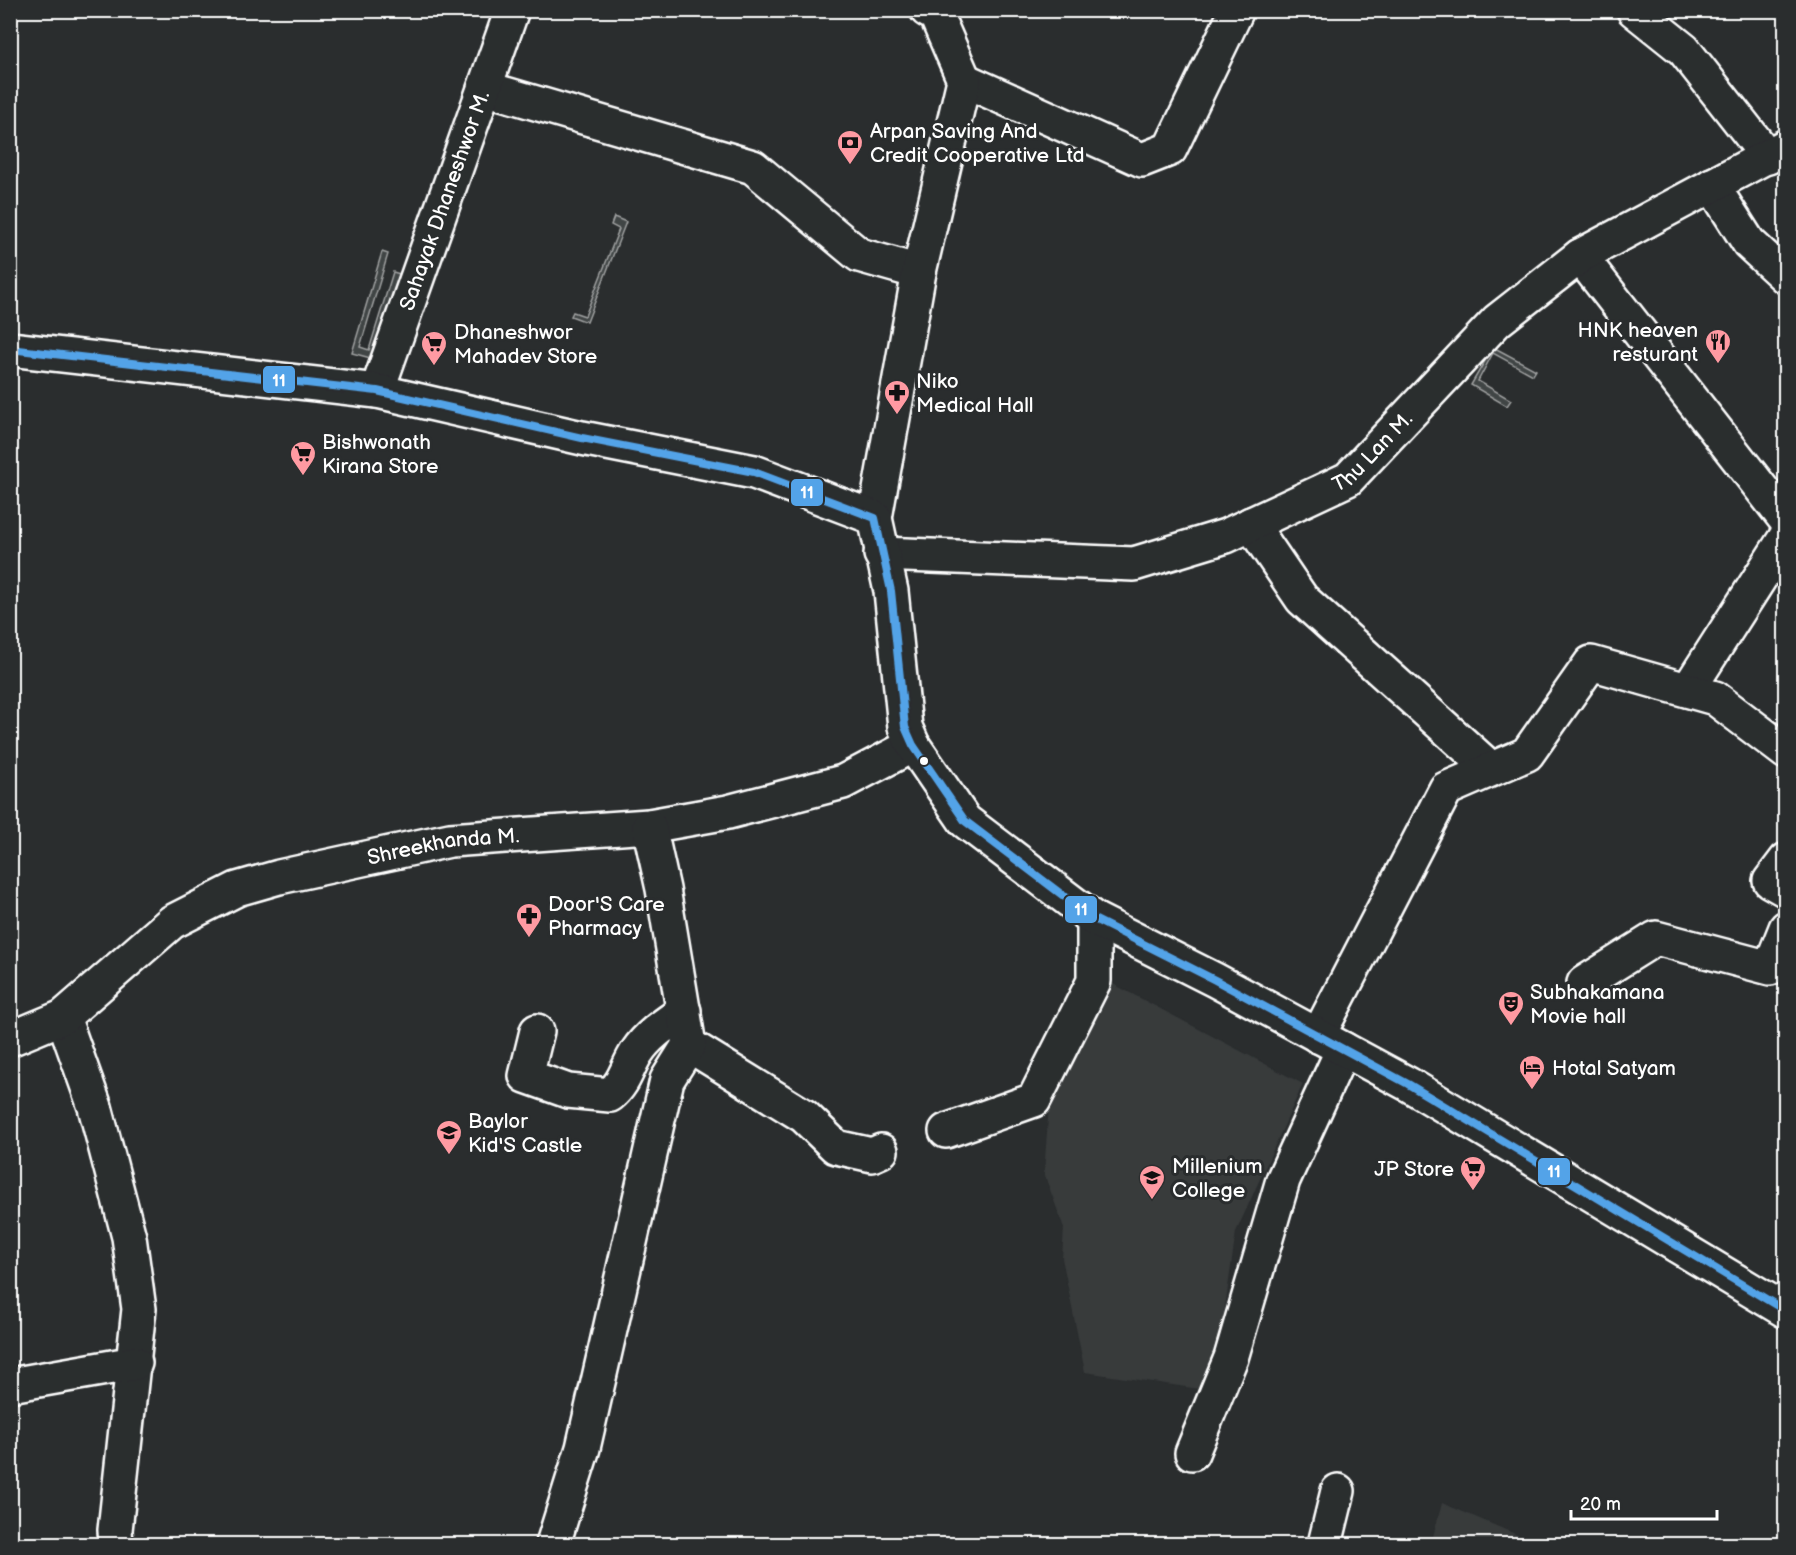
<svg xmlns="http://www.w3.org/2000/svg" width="1796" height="1555" font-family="'Balsamiq Sans',sans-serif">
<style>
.built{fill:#373a3b}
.green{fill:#414445;stroke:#a0a2a2;stroke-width:1.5}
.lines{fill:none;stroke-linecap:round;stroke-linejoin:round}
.street-casing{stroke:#fff;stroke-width:38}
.primary-casing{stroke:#fff;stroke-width:38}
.street{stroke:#2a2d2e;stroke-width:33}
.primary{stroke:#2a2d2e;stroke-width:33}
.bus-1-casing{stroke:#2a2d2e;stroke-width:12}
.bus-1{stroke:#53a3e8;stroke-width:8}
.bus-dot{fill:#fff;stroke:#2a2d2e;stroke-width:2}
.labels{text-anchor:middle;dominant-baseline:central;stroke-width:6;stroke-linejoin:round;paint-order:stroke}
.poi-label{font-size:21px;fill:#fff;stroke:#2a2d2e;text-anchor:start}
.street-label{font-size:21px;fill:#fff;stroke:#2a2d2e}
.line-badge{stroke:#2a2d2e;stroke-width:2}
.badge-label{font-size:16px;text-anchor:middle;font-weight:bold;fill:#fff}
</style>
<rect width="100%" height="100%" fill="#2a2d2e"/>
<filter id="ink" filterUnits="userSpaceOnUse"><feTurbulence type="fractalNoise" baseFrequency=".0167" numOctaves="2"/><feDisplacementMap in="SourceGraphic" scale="12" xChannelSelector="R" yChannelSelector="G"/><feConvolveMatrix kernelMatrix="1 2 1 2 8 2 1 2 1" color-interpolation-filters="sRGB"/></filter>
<g filter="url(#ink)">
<g class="built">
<polygon points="1098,976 1303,1084 1236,1232 1213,1391 1085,1372 1062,1258 1064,1228 1044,1173 1049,1104"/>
<polygon points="1442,1503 1539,1544 1431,1544"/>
</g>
<g class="green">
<polygon points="614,217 626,222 587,322 571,316 573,312 585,316 619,229 611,225"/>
<polygon points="382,252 388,254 360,347 369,350 393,272 403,275 378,360 352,353"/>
<polygon points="1493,347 1536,370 1533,375 1493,353 1478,381 1511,400 1507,406 1471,385"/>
<polygon points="909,399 945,406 944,411 913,405 898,477"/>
</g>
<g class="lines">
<defs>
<g id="street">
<polyline points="1634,10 1684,50 1768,157"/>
<polyline points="964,80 1142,160 1170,149 1237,10"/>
<polyline points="485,88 753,167 859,255 919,272"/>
<polyline points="1712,185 1749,243 1786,277"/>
<polyline points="1580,256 1786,520"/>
<path id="s1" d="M377,391L512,10"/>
<polyline points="875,518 919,272 964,80 936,15 927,10"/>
<polyline points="1251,524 1302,599 1491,769"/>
<path id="s2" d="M881,554L1134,564L1226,536L1348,479L1497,321L1580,256L1786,146"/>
<polyline points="1688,690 1786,537"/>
<polyline points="1786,860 1770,881 1786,890"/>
<polyline points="1584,983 1656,938 1770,968 1786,928"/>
<polyline points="63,1017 95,1107 129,1237 139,1309 115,1530 116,1544"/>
<path d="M537,1031L526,1076L568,1091L610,1095C625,1083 627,1067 637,1052C649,1034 667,1023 684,1011"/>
<polyline points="1318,1036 1446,789 1527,754 1591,663 1715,698 1786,752"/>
<path id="s3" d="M10,1039L63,1017L172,922L237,889L279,877L450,840L649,826L728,812L843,782L913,745"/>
<polyline points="689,1045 804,1116 836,1147 872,1155 881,1151"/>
<polyline points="946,1131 1034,1100 1094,981 1094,919"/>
<polyline points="10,1385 135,1363"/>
<polyline points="1192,1453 1231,1358 1283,1180 1343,1049"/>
<polyline points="553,1544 583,1448 667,1080 689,1045 663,889 649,826"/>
<polyline points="1325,1544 1338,1491"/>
</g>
<polyline id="primary" points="10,349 377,391 582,438 754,472 875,518 891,591 905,727 913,745 965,821 1094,919 1215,980 1408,1084 1786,1311"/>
</defs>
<use href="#street" class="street-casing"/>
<use href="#primary" class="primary-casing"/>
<use href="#street" class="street"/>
<use href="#primary" class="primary"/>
<defs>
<polyline id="bus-1" points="10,349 377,391 582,438 754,472 875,518 891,591 905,727 913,745 965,821 1094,919 1215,980 1408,1084 1786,1311"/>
</defs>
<use href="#bus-1" class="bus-1-casing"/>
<use href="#bus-1" class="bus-1"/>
</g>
</g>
<defs>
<symbol id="bank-pin" viewBox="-11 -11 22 30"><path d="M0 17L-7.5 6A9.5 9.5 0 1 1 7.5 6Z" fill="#ff9aa2" stroke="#2a2d2e"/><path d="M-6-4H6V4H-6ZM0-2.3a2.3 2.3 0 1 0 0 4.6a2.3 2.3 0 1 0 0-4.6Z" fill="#111"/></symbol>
<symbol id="restaurant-pin" viewBox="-11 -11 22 30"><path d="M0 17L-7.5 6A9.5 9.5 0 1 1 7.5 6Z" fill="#ff9aa2" stroke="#2a2d2e"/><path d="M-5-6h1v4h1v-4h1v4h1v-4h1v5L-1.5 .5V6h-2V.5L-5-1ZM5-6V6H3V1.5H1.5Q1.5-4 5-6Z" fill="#111"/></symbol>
<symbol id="supermarket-pin" viewBox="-11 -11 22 30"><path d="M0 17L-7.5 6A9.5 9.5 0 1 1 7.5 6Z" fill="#ff9aa2" stroke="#2a2d2e"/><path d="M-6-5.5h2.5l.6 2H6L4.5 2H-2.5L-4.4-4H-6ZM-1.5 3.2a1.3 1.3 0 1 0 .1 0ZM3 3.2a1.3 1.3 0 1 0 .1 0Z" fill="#111"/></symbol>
<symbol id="pharmacy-pin" viewBox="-11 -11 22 30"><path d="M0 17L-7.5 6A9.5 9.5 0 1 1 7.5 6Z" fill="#ff9aa2" stroke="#2a2d2e"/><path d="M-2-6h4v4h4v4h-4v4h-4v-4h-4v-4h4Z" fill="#111"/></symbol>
<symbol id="theatre-pin" viewBox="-11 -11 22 30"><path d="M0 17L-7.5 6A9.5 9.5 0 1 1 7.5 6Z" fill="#ff9aa2" stroke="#2a2d2e"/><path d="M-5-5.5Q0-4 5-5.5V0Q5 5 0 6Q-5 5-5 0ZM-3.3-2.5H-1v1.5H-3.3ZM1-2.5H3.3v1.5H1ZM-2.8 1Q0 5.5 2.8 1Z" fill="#111"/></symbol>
<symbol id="hotel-pin" viewBox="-11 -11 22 30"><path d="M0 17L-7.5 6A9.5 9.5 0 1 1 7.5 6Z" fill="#ff9aa2" stroke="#2a2d2e"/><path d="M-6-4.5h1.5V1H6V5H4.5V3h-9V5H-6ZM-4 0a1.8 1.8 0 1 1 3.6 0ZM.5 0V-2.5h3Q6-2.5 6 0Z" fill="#111"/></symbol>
<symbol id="school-pin" viewBox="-11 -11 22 30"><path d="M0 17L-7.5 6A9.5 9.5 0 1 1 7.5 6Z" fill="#ff9aa2" stroke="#2a2d2e"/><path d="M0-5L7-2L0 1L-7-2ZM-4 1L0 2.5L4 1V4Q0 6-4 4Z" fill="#111"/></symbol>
</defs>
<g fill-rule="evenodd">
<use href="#bank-pin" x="835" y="128" width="30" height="40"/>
<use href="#restaurant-pin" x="1703" y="327" width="30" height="40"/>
<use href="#supermarket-pin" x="419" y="329" width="30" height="40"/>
<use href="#pharmacy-pin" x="882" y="378" width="30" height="40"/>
<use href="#supermarket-pin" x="288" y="439" width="30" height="40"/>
<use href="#pharmacy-pin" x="514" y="901" width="30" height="40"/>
<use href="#theatre-pin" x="1496" y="989" width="30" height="40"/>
<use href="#hotel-pin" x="1517" y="1053" width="30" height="40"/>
<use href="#school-pin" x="434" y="1118" width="30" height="40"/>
<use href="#supermarket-pin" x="1458" y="1154" width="30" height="40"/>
<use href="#school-pin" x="1137" y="1163" width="30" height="40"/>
</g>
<circle class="bus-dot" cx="924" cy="761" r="5"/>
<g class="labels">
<g class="poi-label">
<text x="870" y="131">Arpan Saving And<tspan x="870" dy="24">Credit Cooperative Ltd</tspan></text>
<text x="1698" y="330" text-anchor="end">HNK heaven<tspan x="1698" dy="24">resturant</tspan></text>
<text x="454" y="332">Dhaneshwor<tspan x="454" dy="24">Mahadev Store</tspan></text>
<text x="916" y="381">Niko<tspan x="916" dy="24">Medical Hall</tspan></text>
<text x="322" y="442">Bishwonath<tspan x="322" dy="24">Kirana Store</tspan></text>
<text x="548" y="904">Door'S Care<tspan x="548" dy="24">Pharmacy</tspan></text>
<text x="1530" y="992">Subhakamana<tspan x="1530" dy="24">Movie hall</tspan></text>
<text x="1552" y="1068">Hotal Satyam</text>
<text x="468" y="1121">Baylor<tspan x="468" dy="24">Kid'S Castle</tspan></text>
<text x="1172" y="1166">Millenium<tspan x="1172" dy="24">College</tspan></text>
<text x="1454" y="1169" text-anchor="end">JP Store</text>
</g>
<g class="street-label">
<text stroke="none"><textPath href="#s1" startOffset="202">Sahayak Dhaneshwor M.</textPath></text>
<text stroke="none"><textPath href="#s2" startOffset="520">Thu Lan M.</textPath></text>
<text stroke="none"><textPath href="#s3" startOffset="486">Shreekhanda M.</textPath></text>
</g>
</g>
<g class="line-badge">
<rect x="262" y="365" width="34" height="29" rx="6" fill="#53a3e8"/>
<rect x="790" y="478" width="34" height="29" rx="6" fill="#53a3e8"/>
<rect x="1064" y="895" width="34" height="29" rx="6" fill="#53a3e8"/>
<rect x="1537" y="1157" width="34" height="29" rx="6" fill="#53a3e8"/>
</g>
<g class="badge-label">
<text x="279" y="386">11</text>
<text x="807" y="498">11</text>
<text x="1081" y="915">11</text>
<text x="1554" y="1177">11</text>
</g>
<rect width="1796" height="1555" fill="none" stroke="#2a2d2e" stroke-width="36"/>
<rect x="18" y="18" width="1760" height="1519" fill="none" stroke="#fff" stroke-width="2" filter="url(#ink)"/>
<path d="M1571 1510v9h146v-9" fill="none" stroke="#ffffff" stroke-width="3"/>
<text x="1580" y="1510" font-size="18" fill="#ffffff" stroke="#2a2d2e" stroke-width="4.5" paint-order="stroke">20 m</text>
</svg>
